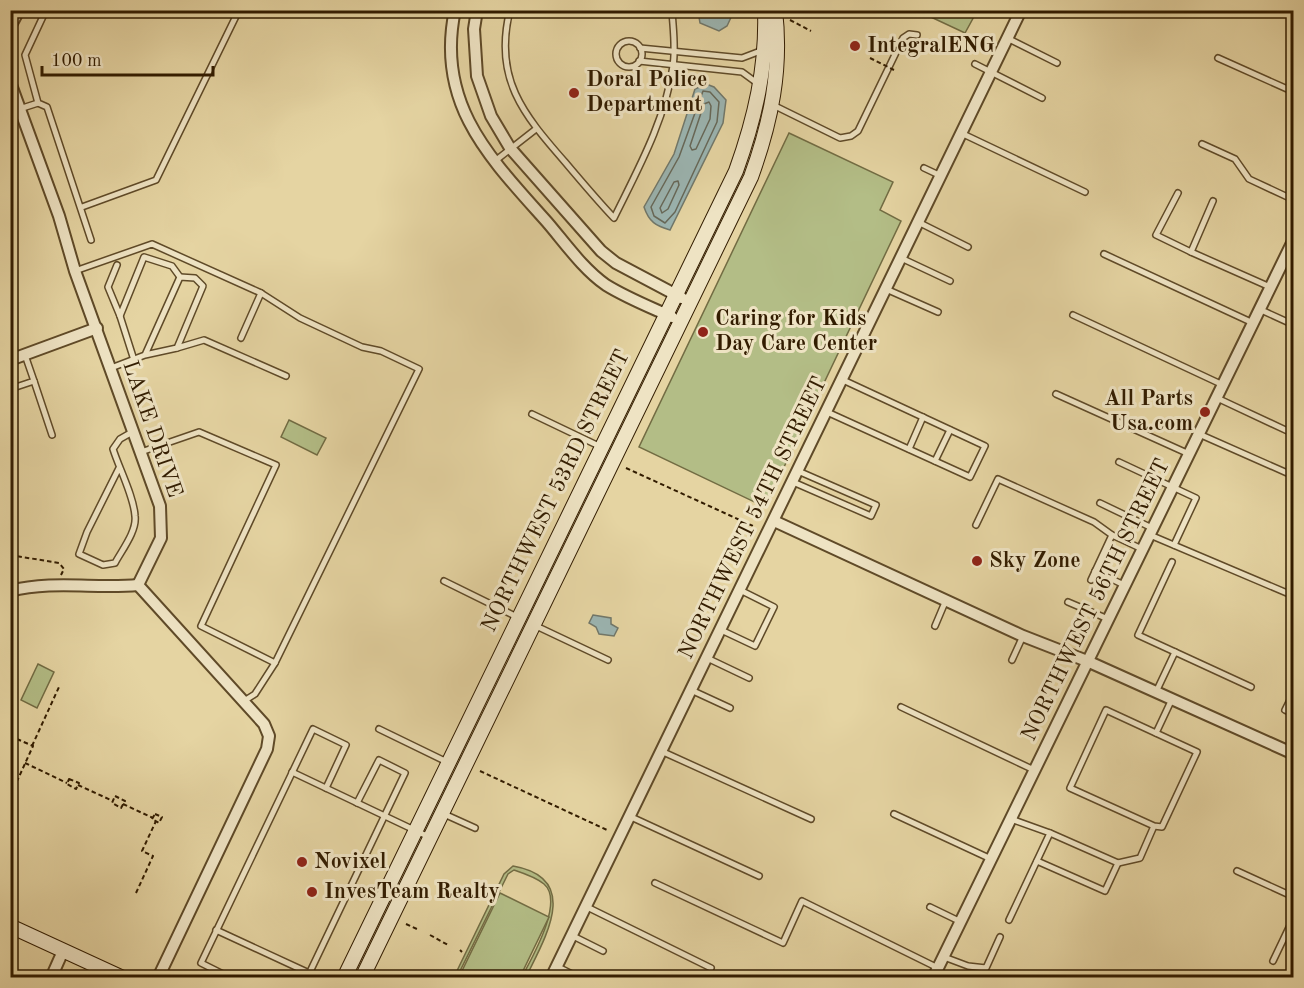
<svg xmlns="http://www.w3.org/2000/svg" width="1304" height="988" font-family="'Old Standard TT',serif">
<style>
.green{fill:#b3bd86;stroke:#726c43;stroke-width:1.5}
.water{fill:#9bb5b2;stroke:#71786b;stroke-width:1.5}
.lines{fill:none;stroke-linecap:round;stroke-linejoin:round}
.shore{stroke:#666859;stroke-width:1.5}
.lane-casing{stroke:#5f4a28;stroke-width:8}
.street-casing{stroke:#5f4a28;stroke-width:14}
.secondary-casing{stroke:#321c00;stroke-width:16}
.path{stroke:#321c00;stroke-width:2;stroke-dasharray:4.5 3;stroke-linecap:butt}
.lane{stroke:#eee3c3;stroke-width:5}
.street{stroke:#eee3c3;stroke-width:10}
.secondary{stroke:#eee3c3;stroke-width:14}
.path-bridge{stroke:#321c00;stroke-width:2;stroke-dasharray:4.5 3;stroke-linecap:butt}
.poi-dot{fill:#8f2418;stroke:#eee3c3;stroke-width:2}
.labels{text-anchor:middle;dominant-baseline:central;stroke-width:6;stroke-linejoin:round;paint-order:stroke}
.poi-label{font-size:22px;font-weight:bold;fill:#321c00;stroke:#eee3c3;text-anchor:start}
.street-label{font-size:22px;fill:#321c00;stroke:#eee3c3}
</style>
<rect width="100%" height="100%" fill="#e5d4a2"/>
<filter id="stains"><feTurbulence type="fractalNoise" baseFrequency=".00333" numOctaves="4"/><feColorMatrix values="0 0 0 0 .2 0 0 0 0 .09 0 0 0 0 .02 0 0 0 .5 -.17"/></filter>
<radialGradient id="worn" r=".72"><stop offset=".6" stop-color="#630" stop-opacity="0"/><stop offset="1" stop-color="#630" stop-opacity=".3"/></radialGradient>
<g class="green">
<polygon points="918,11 977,10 977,11 965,33"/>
<polygon points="789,133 893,182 880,210 901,221 765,507 639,447"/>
<polygon points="289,420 326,438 317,455 281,437"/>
<polygon points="38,664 54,672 37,708 21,700"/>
<path d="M513,866C582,878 545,938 526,977H522C531,959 565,902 544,884C537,878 523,873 514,870L508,874L457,977H454L504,874Z"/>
<polygon points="500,893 549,917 520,977 459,977"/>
</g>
<g class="water">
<polygon points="734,11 727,26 719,31 700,23 698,11"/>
<path d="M706,84L714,87L726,100L723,123L670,230C656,226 649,222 644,207L674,154L695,89Z"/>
<polygon points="593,615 611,618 611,624 618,628 614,636 599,634 596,627 589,623"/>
</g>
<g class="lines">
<g class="shore">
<polygon points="703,91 710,92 719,102 717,122 675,212 665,223 654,216 651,207 679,157"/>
<polygon points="709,102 711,106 710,119 696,149 692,150 690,146 704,104"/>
<polygon points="678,181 679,185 668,209 662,213 660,208 674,182"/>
</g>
<defs>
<g id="lane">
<polyline points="46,10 25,55 38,103 47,107 91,240"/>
<path d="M510,10C493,78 523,114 565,162C581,181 597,200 614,218C638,169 665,121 673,66C676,48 673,29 672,10"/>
<polyline points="1007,38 1057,63"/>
<circle cx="629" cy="54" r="13"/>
<polyline points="640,48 742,58 763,50"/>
<polyline points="1218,58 1294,92"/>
<polyline points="639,61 742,72 757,83"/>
<polyline points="975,64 1042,98"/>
<polyline points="773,105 840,138 851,136 858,131 903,38 909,34 917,35"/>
<polyline points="10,112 38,103"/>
<polyline points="961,133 1085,192"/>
<polyline points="1202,144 1235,159 1249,179 1294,200"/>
<polyline points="495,161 536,129"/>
<polyline points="924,168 941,176"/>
<polyline points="1178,193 1156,235 1191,252"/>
<polyline points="1213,201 1191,252 1270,287"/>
<polyline points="82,207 156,180 239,10"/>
<polyline points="918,222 968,247"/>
<polyline points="1104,254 1253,323"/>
<polyline points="901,258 950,281"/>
<polyline points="117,265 108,287 120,316 144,257 172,266 180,277"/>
<polyline points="75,271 152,244 261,293 300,318 362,347 381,351 419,369 275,663 255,694 244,701"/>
<polyline points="886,289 938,312"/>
<polyline points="1259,309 1294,325"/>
<polyline points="1073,315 1223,385"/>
<polyline points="120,316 134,360"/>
<polyline points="241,338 261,293"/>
<polyline points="177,348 204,340 286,376"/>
<polyline points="111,368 145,355 180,277 195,278 203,286 177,348 145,355"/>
<polyline points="34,381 52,435"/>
<polyline points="10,389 34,381 25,355"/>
<polyline points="1056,394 1189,454"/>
<polyline points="1217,398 1294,434"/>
<polyline points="827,412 970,477 985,446 843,380"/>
<polyline points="532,414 601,447"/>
<polyline points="1199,434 1294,476"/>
<polyline points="909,449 923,417"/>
<polyline points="141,452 199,432 276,465 201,626 275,663"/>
<polyline points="935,461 950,430"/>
<polyline points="1119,462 1196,498 1174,545"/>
<path d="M119,468L87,532L79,554L103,565L115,563C122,550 137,531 135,516C134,497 119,468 113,449L120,439L134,431"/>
<polyline points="793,482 871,516 876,505 798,471"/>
<polyline points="1100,503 1152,528"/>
<polyline points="976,525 998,479 1094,522 1112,535"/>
<polyline points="1150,535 1294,596"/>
<polyline points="1172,562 1138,635 1175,652"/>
<polyline points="1095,571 1126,586"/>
<polyline points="1091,580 1112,535 1142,549"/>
<polyline points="444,581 517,617"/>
<polyline points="1068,602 1108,619"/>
<polyline points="534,625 608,660"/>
<polyline points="935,626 946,600"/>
<polyline points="721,630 755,646 774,607 740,590"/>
<polyline points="707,658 749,678"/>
<polyline points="1012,660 1023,636"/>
<polyline points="691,690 730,708"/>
<polyline points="1156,692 1175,652 1251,687"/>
<polyline points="1294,692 1285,710 1294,714"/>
<polyline points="901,707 1034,770"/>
<polyline points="379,729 447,762"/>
<polyline points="1156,733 1172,699"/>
<polyline points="661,751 811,819"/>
<polyline points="292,772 429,837"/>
<polyline points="444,814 475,828"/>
<polyline points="894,814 991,859"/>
<polyline points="629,816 759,876"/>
<polyline points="1037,861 1105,891 1118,863 1050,833"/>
<polyline points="1118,863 1140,858 1154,826 1070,788 1106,710 1197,752 1162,827 1154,826"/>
<polyline points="1237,871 1294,897"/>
<polyline points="655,883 783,943 802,901 938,968"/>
<polyline points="585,906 711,968"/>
<polyline points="930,907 961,922"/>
<polyline points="1009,920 1050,833 1011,819"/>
<polyline points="216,930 309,973"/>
<polyline points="571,935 603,951"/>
<polyline points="944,957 968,966 986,968 1000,937"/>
<polyline points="1273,961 1294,917"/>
<polyline points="556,966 580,978"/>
<polyline points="231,978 201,963 313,729 346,745 326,788"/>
<polyline points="307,978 405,773 379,760 357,803"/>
</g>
<g id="street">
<path d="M455,10C435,104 490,158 547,222C565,243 583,269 606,285C627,298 650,307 672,317"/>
<polyline points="477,10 474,29 477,76 491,116 510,148 601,251 616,263 682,298"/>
<polyline points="10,27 19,10"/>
<polyline points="10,82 59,216 75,271 160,506 161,538 138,585"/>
<polyline points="10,360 97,328"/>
<polyline points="774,521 1023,636 1087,661 1294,754"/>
<polyline points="138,585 264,724 269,736 267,749 158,978"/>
<path d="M10,591C53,580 95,589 138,585"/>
<polyline points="51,978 63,951"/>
<polyline points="551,978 1021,10"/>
<polyline points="933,978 1294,239"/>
</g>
<g id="secondary">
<polyline points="10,926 123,978"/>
<path d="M344,978L736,171C755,118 767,67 765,10"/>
<path d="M362,978L751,177C771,122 782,69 775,10"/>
</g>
</defs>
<use href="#lane" class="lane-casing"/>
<use href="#street" class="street-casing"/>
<use href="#secondary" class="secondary-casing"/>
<g class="path">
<polyline points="790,20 811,31"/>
<polyline points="626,468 753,526"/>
<polyline points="10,555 59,563 64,569 61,575"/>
<polyline points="10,687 16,690 10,702"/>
<polyline points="10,736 33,746 13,790"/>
<polyline points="32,746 59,687"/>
<polyline points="25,763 67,783"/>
<polyline points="480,771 607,830"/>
<polygon points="69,779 79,783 76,789 67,784"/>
<polyline points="78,785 113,801"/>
<polygon points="115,796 125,801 121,808 112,803"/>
<polyline points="123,804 153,818"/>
<polygon points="155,814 162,817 159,823 152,819"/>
<polyline points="136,893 153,856 142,851 156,821"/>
<polyline points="406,924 419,930"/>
<polyline points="430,935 448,945"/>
<polyline points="460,950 462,952"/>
</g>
<use href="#lane" class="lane"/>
<use href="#street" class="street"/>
<use href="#secondary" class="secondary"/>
<polyline class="path-bridge" points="870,58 894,70"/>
</g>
<g class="poi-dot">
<circle cx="855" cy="46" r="6"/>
<circle cx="574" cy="93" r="6"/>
<circle cx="703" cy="332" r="6"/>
<circle cx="1205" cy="412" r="6"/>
<circle cx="977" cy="561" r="6"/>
<circle cx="302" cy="862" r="6"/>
<circle cx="312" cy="892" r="6"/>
</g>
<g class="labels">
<g class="poi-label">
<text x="867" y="46">IntegralENG</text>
<text x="586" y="80">Doral Police<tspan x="586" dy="25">Department</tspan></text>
<text x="715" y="319">Caring for Kids<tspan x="715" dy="25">Day Care Center</tspan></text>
<text x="1193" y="399" text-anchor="end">All Parts<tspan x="1193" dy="25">Usa.com</tspan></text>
<text x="989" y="561">Sky Zone</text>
<text x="314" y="862">Novixel</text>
<text x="324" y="892">InvesTeam Realty</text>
</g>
<g class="street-label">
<text transform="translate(152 429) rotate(71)">LAKE DRIVE</text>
<text transform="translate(556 491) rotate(-64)">NORTHWEST 53RD STREET</text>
<text transform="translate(753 518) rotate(-64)">NORTHWEST 54TH STREET</text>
<text transform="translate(1096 600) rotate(-64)">NORTHWEST 56TH STREET</text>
</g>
</g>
<rect width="1304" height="988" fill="none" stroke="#e5d4a2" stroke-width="36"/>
<rect x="12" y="12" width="1280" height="964" fill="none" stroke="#321c00" stroke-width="3"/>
<rect x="18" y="18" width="1268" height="952" fill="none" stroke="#321c00" stroke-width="1.5"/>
<path d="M42 66v9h171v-9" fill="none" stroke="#321c00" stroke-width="3"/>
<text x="51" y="66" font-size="18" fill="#321c00" stroke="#eee3c3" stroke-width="4.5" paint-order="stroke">100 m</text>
<rect width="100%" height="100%" filter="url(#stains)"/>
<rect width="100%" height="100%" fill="url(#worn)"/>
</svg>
